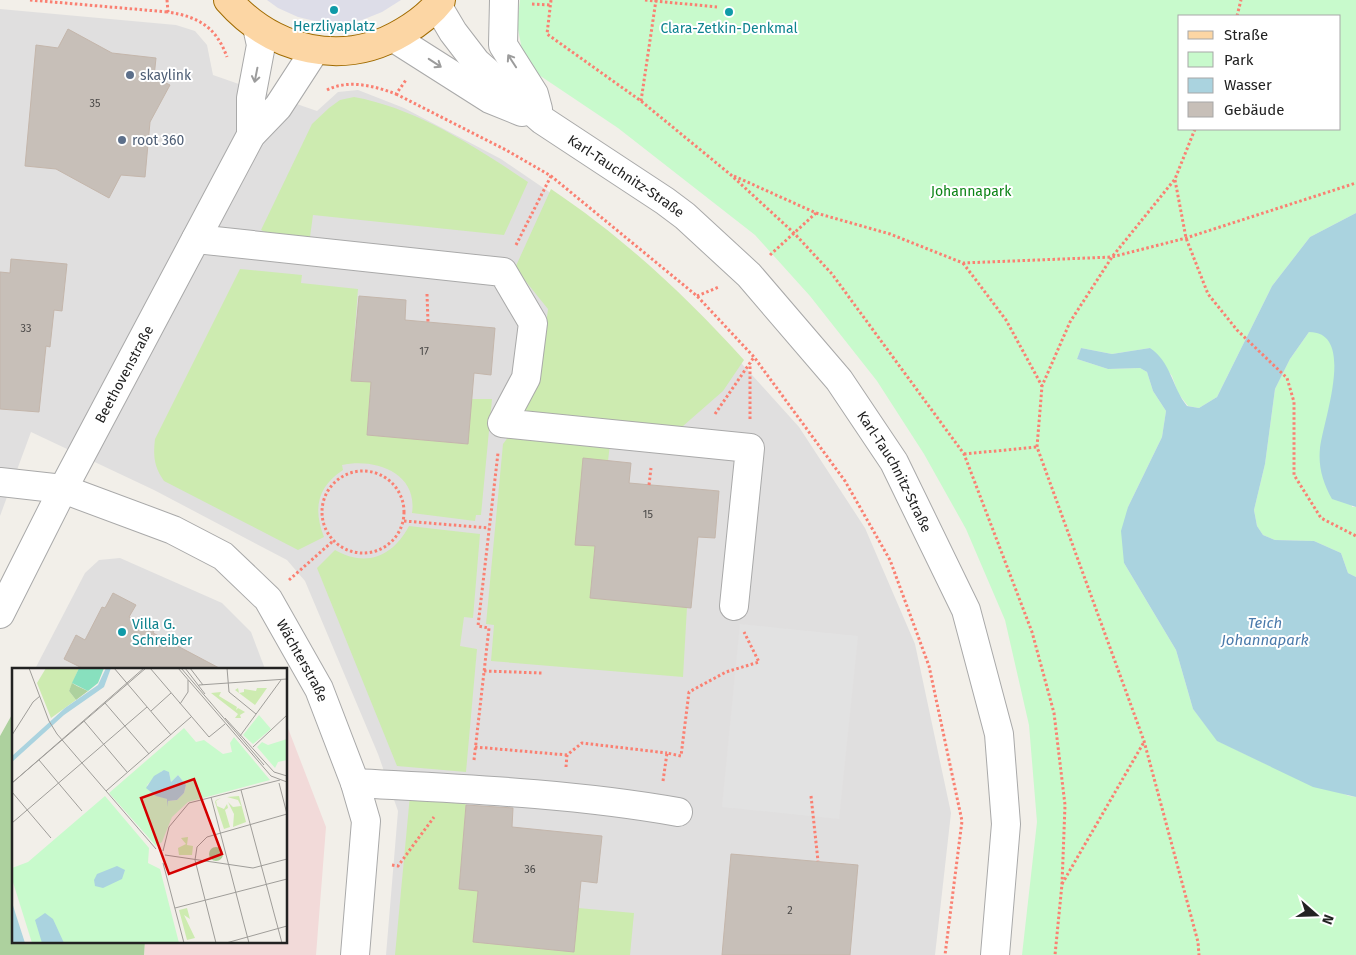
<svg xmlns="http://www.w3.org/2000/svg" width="1356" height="955" font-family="'Fira Sans',sans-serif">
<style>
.residential{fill:#e0dfdf}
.commercial{fill:#f2dad9}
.grass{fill:#cdebb0}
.forest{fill:#add19e}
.park{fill:#c8facc;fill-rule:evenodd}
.parking{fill:#e2e2e2}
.plaza{fill:#dddde8}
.water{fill:#aad3df}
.building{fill:#c7bfb8;stroke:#c4b6ab}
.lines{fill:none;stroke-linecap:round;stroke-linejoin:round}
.minor-casing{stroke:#a9a9a9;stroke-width:30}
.major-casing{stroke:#a06b00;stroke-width:30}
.path{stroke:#fa8072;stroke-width:3;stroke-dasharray:2.5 2.5;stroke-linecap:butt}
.minor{stroke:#fff;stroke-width:28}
.major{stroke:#fcd6a4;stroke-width:28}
.oneway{stroke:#9c9c9c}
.culture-dot{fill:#0f9aa8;stroke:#fff;stroke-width:2}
.service-dot{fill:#5c6f8a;stroke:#fff;stroke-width:2}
.labels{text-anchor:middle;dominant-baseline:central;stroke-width:4;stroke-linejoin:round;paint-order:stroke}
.number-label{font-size:11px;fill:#4b4948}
.culture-label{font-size:14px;fill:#0d838f;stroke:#fff}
.service-label{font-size:14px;fill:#4e5e75;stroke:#fff;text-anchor:start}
.street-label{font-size:14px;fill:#222;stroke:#fff}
.park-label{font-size:14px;fill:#0c8416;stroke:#fff}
.water-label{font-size:15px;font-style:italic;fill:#4a7aab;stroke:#fff}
.inset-road{fill:none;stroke:#9f9d99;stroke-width:1}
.view{fill:#d40000;fill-opacity:0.15;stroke:#d40000;stroke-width:2.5}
.inset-edge{fill:none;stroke:#222;stroke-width:2.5}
</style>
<rect width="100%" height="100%" fill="#f2efe9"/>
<g class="residential">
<polygon points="0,9 176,25 195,31 207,45 213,75 317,111 338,92 358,90 404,108 501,159 586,217 694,311 799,427 865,528 915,644 951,813 935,955 386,955 398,811 378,754 305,581 287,560 154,490 31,432 0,516"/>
<polygon points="120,558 222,603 251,632 265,669 35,669 85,573 99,560"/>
</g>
<polygon class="commercial" points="286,723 326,827 316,955 144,955 145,941 286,941"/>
<g class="grass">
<path d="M354,97C416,108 476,147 528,182L504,235L313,215L310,237L267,233L261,230L312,124L329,108L340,100Z"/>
<path d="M551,189C624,238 685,295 744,360L723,391L675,433L516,414L539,379L548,309L515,268Z"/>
<path d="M240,269L302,275L301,283L358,289L351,380L371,382L367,435L467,444L471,399H492L481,515H476L475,521L412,513C418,472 374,458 342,465L343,470C317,487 313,509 324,537L298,550L164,481C154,467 153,456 155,439Z"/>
<polygon points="511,433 610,444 608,461 576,545 595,546 590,598 687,607 683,677 491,661 494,625 486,624 503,444"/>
<path d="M409,526L480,534L473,618L464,617L460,646L477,649L466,772L397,766L317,568L335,550C367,568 393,556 409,526Z"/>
<polygon points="410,795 466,803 459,889 478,891 473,942 574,952 578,908 634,913 630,955 395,955"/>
</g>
<polygon class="forest" points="14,711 14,941 145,941 144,955 0,955 0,736"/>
<g class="park">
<path d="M520,0H1356V213L1310,237L1272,286L1217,397L1199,408L1188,406L1178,393L1172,376L1150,348L1112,354L1081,348L1077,359L1108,369L1140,368L1147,372L1153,391L1166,411L1162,437L1128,507L1124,563L1176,650L1193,709L1218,741L1266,764L1349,796L1356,797V955H1022L1037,822L1029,725L1005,620L966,529L924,454L877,381L810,296L755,235L618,128L539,75L523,55L517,24ZM1180,16H1340V129H1180Z"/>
<polygon points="1309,332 1319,332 1333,341 1341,360 1336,386 1352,507 1356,507 1356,577 1348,573 1341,553 1314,541 1275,540 1263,535 1257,526 1254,510 1265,464 1275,389 1290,359"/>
</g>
<polygon class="parking" points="740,624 858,636 839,819 722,807"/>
<polygon class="plaza" points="267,0 401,0 382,12 362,20 340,23 319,22 298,17 278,8"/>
<path class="water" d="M1356,213V507L1332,499C1323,483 1318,467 1320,448C1324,418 1356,332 1309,332L1290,359L1275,389L1265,464L1254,510L1257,526L1263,535L1275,540L1314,541L1341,553L1348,573L1356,577V797L1313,787L1217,741L1193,709L1176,650L1124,563L1121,531L1128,507L1162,437L1166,411L1153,391L1147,372L1140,368L1108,369L1077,359L1081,348L1112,354L1150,348C1171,362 1172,387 1187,406L1199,408L1217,397L1272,286L1310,237Z"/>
<g class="building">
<polygon points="68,29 112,53 156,58 154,77 170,85 150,122 145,177 121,175 109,198 56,169 25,166 36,45 58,48"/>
<polygon points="11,259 67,264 62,311 54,310 50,347 46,346 39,412 0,409 0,272 10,273"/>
<polygon points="359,296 406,300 405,320 495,328 491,375 474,373 468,444 367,435 371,382 351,381"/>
<polygon points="583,458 631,463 629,483 719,491 715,538 698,537 691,608 590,598 595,546 575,545"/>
<polygon points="113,593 136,605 129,617 154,631 153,633 221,669 84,669 64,659 76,635 85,640 102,607 105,608"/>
<polygon points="466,805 513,808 512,827 602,836 597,883 581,881 574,952 473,942 478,891 459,889"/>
<polygon points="731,854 858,865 850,955 722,955"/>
</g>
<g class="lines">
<defs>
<g id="minor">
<polyline points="504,0 503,45 534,94 538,109"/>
<path id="s1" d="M437,5L453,32L476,62L542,120L665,201L685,216L749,275L839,380L894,462L966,610L999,734L1006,824L995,955"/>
<polyline points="394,38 490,99 522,112"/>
<polyline points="251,135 251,98 261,45 257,27"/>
<polyline points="196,239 503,272 533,323 526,378 502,423 750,448 734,606"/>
<path id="s2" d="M0,482L63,489L173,530L223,556L268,599L319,689L355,783L366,821L355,955"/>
<path id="s3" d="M0,614L63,489L251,135L278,107L315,50"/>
<path d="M355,783C463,789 571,793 678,812"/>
</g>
<path id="major" d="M228,0C273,51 343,68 403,32C417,24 431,13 441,0"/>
</defs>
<use href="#minor" class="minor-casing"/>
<use href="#major" class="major-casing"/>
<g class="path">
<polyline points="30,0 168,12"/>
<path d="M167,0L168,12C199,17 216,27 227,57"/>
<polyline points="551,0 547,34 641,101 731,175 794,233 832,274 964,454 1032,632 1054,713 1065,805 1062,884 1055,955"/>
<polyline points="645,0 717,7"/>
<polyline points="532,4 550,5"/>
<polyline points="1237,16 1241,0"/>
<path d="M327,90C348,79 375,86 396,94L406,80"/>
<polyline points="396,94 506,150 551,176 697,296 754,357 845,481 890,560 929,666 962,821 945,955"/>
<polyline points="641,101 656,0"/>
<polyline points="1195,129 1175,179 1112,257 1070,322 1042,386 1037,447 1144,741 1198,942 1199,955"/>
<polyline points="734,176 816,213 890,234 963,263 1112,257 1186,238 1356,183"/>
<polyline points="1175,180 1186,238 1208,294 1237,330 1287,378 1294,402 1294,475 1321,518 1356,536"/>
<polyline points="516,245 551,176"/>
<polyline points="770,255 816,213"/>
<polyline points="963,263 1006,320 1042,386"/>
<polyline points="427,294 428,322"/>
<polyline points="697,296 719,287"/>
<polyline points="715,414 754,357"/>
<polyline points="750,419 750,363"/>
<polyline points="964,454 1037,447"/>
<circle cx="363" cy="512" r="41"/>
<polyline points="649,485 651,468"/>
<polyline points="404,521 489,528"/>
<polyline points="289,580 333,541"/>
<polyline points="484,671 542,673"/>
<polyline points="475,747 567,755"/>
<polyline points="474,760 489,628 478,626 498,453"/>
<polyline points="566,767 567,755 582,743 667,753"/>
<polyline points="663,781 667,753 681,756 689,692 726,672 759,662 744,632"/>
<polyline points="811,796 818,861"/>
<polyline points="392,865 398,866 434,817"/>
<polyline points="1062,884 1144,742"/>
</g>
<use href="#minor" class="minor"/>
<use href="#major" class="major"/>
</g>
<defs><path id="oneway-shaft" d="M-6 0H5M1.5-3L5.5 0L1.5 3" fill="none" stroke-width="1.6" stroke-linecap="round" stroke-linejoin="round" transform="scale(1.25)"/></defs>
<g class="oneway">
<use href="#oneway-shaft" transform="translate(512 61) rotate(-123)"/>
<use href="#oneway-shaft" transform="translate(435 63) rotate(33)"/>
<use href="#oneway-shaft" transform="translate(256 75) rotate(101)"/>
</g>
<g class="culture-dot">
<circle cx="334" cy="10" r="5"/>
<circle cx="729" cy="12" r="5"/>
<circle cx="122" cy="632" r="5"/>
</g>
<g class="service-dot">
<circle cx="130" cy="75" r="5"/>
<circle cx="122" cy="140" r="5"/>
</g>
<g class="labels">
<g class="number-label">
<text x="95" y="103">35</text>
<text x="26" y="328">33</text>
<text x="424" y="351">17</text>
<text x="648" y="514">15</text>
<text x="530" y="869">36</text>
<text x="790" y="910">2</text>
</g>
<g class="culture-label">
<text x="334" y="26">Herzliyaplatz</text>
<text x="729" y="28">Clara-Zetkin-Denkmal</text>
<text x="132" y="624" text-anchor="start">Villa G.<tspan x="132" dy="16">Schreiber</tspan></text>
</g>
<g class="service-label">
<text x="140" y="75">skaylink</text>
<text x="132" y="140">root 360</text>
</g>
<g class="street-label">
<text stroke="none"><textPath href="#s1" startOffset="258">Karl-Tauchnitz-Straße</textPath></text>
<text stroke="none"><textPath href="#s3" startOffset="270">Beethovenstraße</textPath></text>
<text stroke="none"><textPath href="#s1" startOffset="662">Karl-Tauchnitz-Straße</textPath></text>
<text stroke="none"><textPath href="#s2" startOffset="370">Wächterstraße</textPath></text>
</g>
<g class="park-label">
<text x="971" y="191">Johannapark</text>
</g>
<g class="water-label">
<text x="1265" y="623">Teich<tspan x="1265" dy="17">Johannapark</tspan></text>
</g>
</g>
<g transform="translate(12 668)">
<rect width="275" height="275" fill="#f2efe9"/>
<path d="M34,0H67L57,23L64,32L39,50L25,15ZM226,20L227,25L232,24V21L244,23L245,20H255L243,37L223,22ZM209,24L207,28L225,39L224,42L226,40L233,44L228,47L229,50H223L226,46L199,25ZM227,128L234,154L221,159L222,146L216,134L221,139L229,138L226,132L215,129ZM209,130L204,133L205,138L212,141L215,136L216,140L213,142L218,159L212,161L203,134L204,132ZM176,169L175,177L181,178L180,187H167L166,180L174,176L169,170ZM175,240L178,251L172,247L183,270L175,272L167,242Z" fill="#cdebb0"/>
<path d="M60,15L65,18L76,23L64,32L57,23ZM197 186a7 7 0 1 1 14 0a7 7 0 1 1-14 0Z" fill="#add19e"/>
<path d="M247,47L259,61L241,76L231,67ZM172,60L184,74L192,72L211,86L220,84L218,75L222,69L258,112L176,134L160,149L150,174L144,178L97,125ZM150,103L157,104L159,114L166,107L174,117L172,125L165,132L156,133L155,137V131L141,126L135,117ZM275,71V92L266,94L263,100L245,79L250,74L256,77ZM93,128L137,180L136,195L148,201L167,275H20L0,211V200L16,194Z" fill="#c8facc" fill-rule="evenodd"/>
<path d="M67,0H92L86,15L76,23L60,15Z" fill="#88e0be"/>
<path d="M94,0H99L92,19L52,47L0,94V88L53,40L86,17ZM152,102L157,104L159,114L166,107L174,117L172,125L165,132L156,133L155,139V131L144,128L134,120L142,108ZM105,198L113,202L110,211L91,220L83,218L82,212L85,206ZM0,234L3,244L13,275H0ZM33,245L41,251L52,275H30L23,252Z" fill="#aad3df"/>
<path class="inset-road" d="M17,0L37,53L45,66L144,181M102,0L159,67M138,0L197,69L213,56M166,0L259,108L275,114M169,0L252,97M173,0L193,26M178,0L191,17M215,0L217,24L244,46M187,17L275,11M93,35L137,86M168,36L176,24V12M139,43L159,25M213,50L262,104L275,108M72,53L115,104M0,67L21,34L28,28M228,68L269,12M241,79L275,47M27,92L70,143M0,115L132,0M0,115L134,0M267,115L275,146M229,122L270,275M94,123L179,49M0,124L39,170M199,129L237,275M0,155L135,39M151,183L157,159L177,135L268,112M153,187L241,200L275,191M151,195L172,275M163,240L275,211M204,275L183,192L185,179L195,169L275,146M214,275L275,258"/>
<path class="view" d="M182,111L210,186L157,206L129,130Z"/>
<rect width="275" height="275" class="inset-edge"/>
</g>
<rect x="1178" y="15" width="162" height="115" fill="#ffffff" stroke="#a7a7a7"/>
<rect x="1188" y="31" width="25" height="8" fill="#fcd6a4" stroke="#a7a7a7"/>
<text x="1224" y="40" font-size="15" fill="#222222">Straße</text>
<rect x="1188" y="52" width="25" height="15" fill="#c8facc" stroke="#a7a7a7"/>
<text x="1224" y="65" font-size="15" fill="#222222">Park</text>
<rect x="1188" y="78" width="25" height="15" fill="#aad3df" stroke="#a7a7a7"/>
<text x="1224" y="90" font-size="15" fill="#222222">Wasser</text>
<rect x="1188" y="102" width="25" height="15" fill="#c7bfb8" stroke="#a7a7a7"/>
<text x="1224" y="115" font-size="15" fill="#222222">Gebäude</text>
<g transform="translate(1316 915) rotate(110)" stroke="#ffffff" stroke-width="4" paint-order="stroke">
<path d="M0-4L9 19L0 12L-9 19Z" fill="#222222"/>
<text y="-8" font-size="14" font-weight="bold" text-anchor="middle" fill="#222222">N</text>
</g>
</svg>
